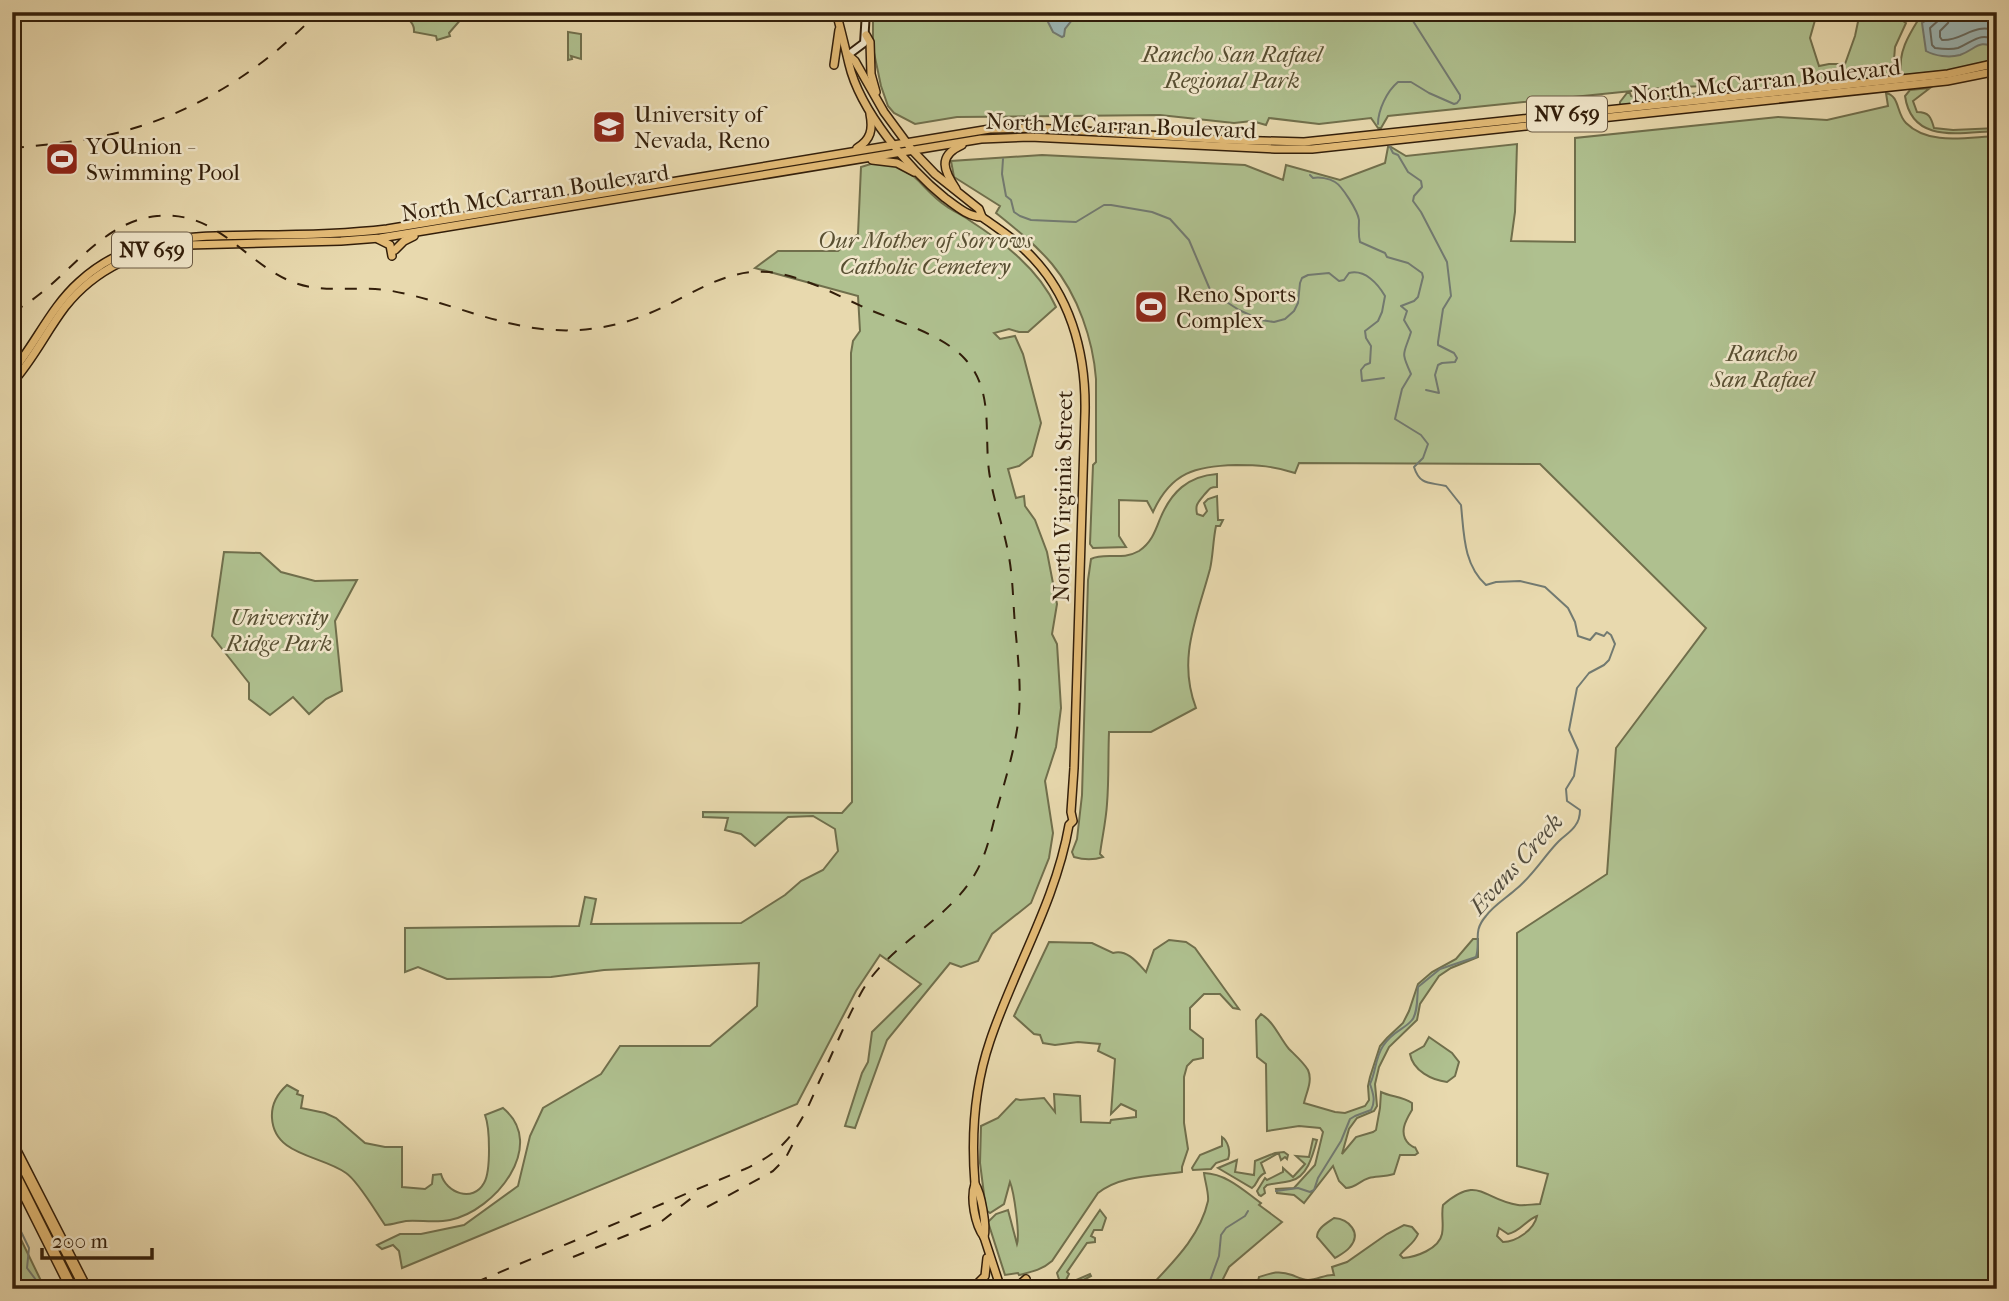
<svg xmlns="http://www.w3.org/2000/svg" width="2009" height="1301" font-family="'IM FELL French Canon',serif">
<style>
.green{fill:#afc08f;stroke:#706f4c;stroke-width:2;fill-rule:evenodd}
.water{fill:#9cb7b6;stroke:#727a71;stroke-width:2}
.lines{fill:none;stroke-linecap:round;stroke-linejoin:round}
.shore{stroke:#676a60;stroke-width:2}
.stream{stroke:#727a71;stroke-width:2}
.secondary-casing{stroke:#321e0a;stroke-width:10}
.primary-casing{stroke:#321e0a;stroke-width:10}
.highway-casing{stroke:#321e0a;stroke-width:13}
.secondary{stroke:#f0e6ca;stroke-width:6}
.primary{stroke:#e4bc77;stroke-width:7}
.highway{stroke:#e4bc77;stroke-width:10}
.rail{stroke:#321e0a;stroke-width:2;stroke-dasharray:12 12;stroke-linecap:butt}
.labels{text-anchor:middle;dominant-baseline:central;stroke-width:5;stroke-linejoin:round;paint-order:stroke}
.shield{fill:#f0e6ca;stroke:#6b5a44;stroke-width:2}
.shield-label{font-size:21px;font-weight:bold;fill:#321e0a}
.park-label{font-size:23px;font-style:italic;fill:#584f32;stroke:#f0e6ca}
.street-label{font-size:23px;fill:#321e0a;stroke:#f0e6ca}
.poi-label{font-size:23px;fill:#321e0a;stroke:#f0e6ca;text-anchor:start}
.water-label{font-size:24px;font-style:italic;fill:#524c3e;stroke:#f0e6ca}
</style>
<rect width="100%" height="100%" fill="#e8d9ae"/>
<filter id="stains"><feTurbulence type="fractalNoise" baseFrequency=".00286" numOctaves="4"/><feColorMatrix values="0 0 0 0 .2 0 0 0 0 .09 0 0 0 0 .02 0 0 0 .5 -.17"/></filter>
<radialGradient id="worn" r=".72"><stop offset=".6" stop-color="#630" stop-opacity="0"/><stop offset="1" stop-color="#630" stop-opacity=".3"/></radialGradient>
<g class="green">
<path d="M400,12H462L463,17L449,33L450,36L437,40L436,36L414,32C415,23 407,18 400,12Z"/>
<polygon points="873,12 1520,12 1521,18 1817,13 1810,38 1819,66 1829,64 1845,64 1855,36 1859,17 1865,18 1867,12 1889,12 1906,23 1895,47 1893,73 1890,76 1640,103 1620,105 1620,102 1627,93 1630,93 1631,96 1639,99 1709,92 1720,88 1715,86 1671,87 1388,116 1381,128 1378,128 1371,118 1319,124 1269,118 1266,125 1252,121 1234,123 1160,115 957,117 915,124 894,113 888,106 881,86 873,48"/>
<path d="M1923,12H1997V59L1952,70L1905,75L1901,73C1898,49 1911,32 1923,12Z"/>
<polygon points="568,32 581,34 581,59 571,56 572,59 568,60"/>
<path d="M1930,88L1913,101L1917,112C1929,112 1931,117 1934,128L1953,130L1997,128V131C1962,132 1912,145 1905,96L1910,90Z"/>
<path d="M1886,93C1900,96 1896,113 1906,123C1929,146 1967,137 1997,136V1289H1256L1259,1277C1271,1273 1279,1270 1292,1275C1297,1277 1302,1280 1308,1280C1318,1280 1325,1274 1334,1275L1332,1267L1347,1262L1387,1234L1404,1225L1412,1227L1418,1234C1414,1244 1406,1247 1400,1255L1403,1258C1416,1257 1439,1249 1442,1234C1444,1225 1441,1214 1443,1205C1479,1174 1483,1200 1518,1205C1525,1206 1533,1204 1540,1204L1548,1174L1517,1166V933L1607,874L1616,748L1706,628L1540,464L1299,463L1295,473C1275,466 1257,465 1236,465C1196,466 1171,472 1153,512L1147,501L1119,500V536L1126,547L1093,548L1090,544L1093,465L1096,462V379C1093,340 1078,295 1052,264C1036,245 1016,229 996,213L1000,206L954,177L951,161L1042,155L1245,165L1283,180L1286,165L1340,180L1385,163L1388,147H1391L1406,156L1517,144L1515,212L1511,241L1575,242V138L1778,117L1827,120L1888,106ZM1537,1216C1534,1230 1516,1242 1503,1242L1497,1236L1499,1228L1508,1234C1520,1232 1526,1220 1537,1216Z"/>
<path d="M874,163C916,164 917,186 946,206C953,211 962,215 969,220C1003,242 1039,269 1056,307L1028,332H1019L1009,329L994,333L1000,339L1015,336L1023,354L1041,423L1032,456L1019,466L1008,469L1016,498L1024,496L1025,506L1035,520L1047,552L1057,604L1052,634L1057,644L1061,708L1056,747L1045,781L1053,833L1049,858L1031,903L992,934L978,961L961,967L950,963L887,1040L855,1128L845,1126L862,1073L868,1062L872,1032L921,984L880,955L856,991L797,1104L402,1268L399,1251L393,1245L382,1249L377,1245L400,1234H421L464,1225L518,1186L530,1136L543,1108L601,1074L620,1046H710L757,1006L759,963L604,970L551,977L447,979L418,967L405,972V928L579,926L585,897L596,899L591,924L741,923L785,895L801,881L823,870L838,851L835,829L813,816L788,817L755,846L741,834L725,830L728,818L703,817V812L842,813L852,802L851,353L853,341L860,331L858,296L755,268L778,251H838L858,234L861,167Z"/>
<path d="M1217,474V487C1209,487 1209,490 1204,495C1198,503 1195,504 1197,514L1203,516L1207,511L1204,503L1208,499L1217,496L1218,520H1223L1220,526H1216C1213,540 1213,556 1210,569C1197,618 1177,658 1196,708L1151,732H1109C1108,756 1109,780 1107,804C1106,821 1102,838 1100,854L1103,857C1094,860 1084,860 1074,857L1072,852L1077,839L1082,795L1088,580L1091,559C1105,552 1122,561 1139,551C1151,543 1155,532 1160,519C1171,492 1188,476 1217,474Z"/>
<polygon points="224,552 260,553 281,572 315,581 357,580 335,621 342,691 326,699 309,714 293,697 270,715 249,699 249,683 212,636"/>
<path d="M1473,939H1478V957L1451,968L1439,976L1420,1004L1417,1020L1389,1047L1379,1067L1375,1084L1377,1106L1374,1111L1357,1118L1349,1129L1342,1154L1356,1137L1373,1132L1376,1130L1380,1108L1381,1092C1391,1097 1402,1096 1412,1103V1110C1406,1120 1398,1133 1409,1144C1419,1152 1412,1142 1418,1153L1415,1155H1400L1394,1174C1384,1177 1376,1176 1369,1178C1359,1181 1356,1188 1346,1188L1339,1181L1333,1166L1304,1203L1294,1195L1277,1193L1276,1189L1294,1188L1315,1165L1323,1132L1320,1128L1299,1126L1267,1131L1266,1064L1257,1057L1256,1020L1261,1014C1275,1023 1279,1037 1289,1049C1295,1055 1304,1063 1308,1070C1313,1081 1306,1093 1304,1103L1335,1112L1345,1113L1365,1106L1369,1100L1368,1086L1370,1077L1380,1046L1387,1038L1403,1023L1409,1011L1418,984L1432,972L1456,959Z"/>
<path d="M1169,940L1186,942L1195,948L1239,1009L1233,1008L1220,994H1204L1190,1008V1029L1203,1039V1058L1193,1060L1187,1066L1184,1077V1123L1188,1149L1182,1167V1172C1154,1176 1120,1175 1098,1193L1052,1261C1042,1270 1031,1272 1019,1275L1018,1273L1005,1275L988,1222L996,1214L1008,1210L1017,1244C1020,1234 1014,1192 1010,1182L1004,1204L990,1213L986,1210L980,1163L981,1126L998,1118L1016,1099L1020,1100L1044,1098L1055,1112L1054,1094L1080,1096L1081,1122L1110,1123L1111,1120L1136,1117V1111L1121,1104L1111,1114L1115,1059L1098,1051L1100,1044L1078,1042L1055,1045L1043,1043L1040,1035L1034,1034L1014,1016L1049,942L1092,943L1113,953C1127,949 1137,962 1146,972L1154,950Z"/>
<path d="M1429,1037L1452,1053L1459,1062L1455,1076L1447,1082C1432,1080 1413,1071 1410,1054L1424,1046Z"/>
<path d="M287,1085L298,1091L297,1094L303,1096L301,1108L325,1113L336,1118L365,1143L385,1147H402V1187L425,1189L432,1184L433,1175L441,1174C446,1193 473,1203 484,1183C491,1171 490,1128 485,1115L503,1108C548,1145 495,1211 450,1220C436,1223 420,1220 406,1221C399,1222 392,1225 385,1225C376,1212 358,1181 346,1173C321,1155 274,1156 272,1118C271,1104 277,1094 287,1085Z"/>
<path d="M1222,1137C1228,1141 1231,1152 1228,1159L1216,1163L1211,1169L1193,1170L1192,1168L1200,1155L1222,1146Z"/>
<path d="M1313,1139L1317,1140C1313,1155 1307,1178 1290,1181C1282,1183 1275,1183 1267,1185L1264,1188L1265,1193L1261,1196L1259,1195L1257,1191L1265,1178L1267,1180L1283,1172V1168L1293,1177L1305,1164L1296,1156L1309,1157Z"/>
<path d="M1284,1152L1288,1155L1287,1159L1285,1157L1281,1160L1279,1154H1277L1261,1163L1265,1173C1257,1176 1258,1184 1252,1188L1218,1168L1237,1160L1235,1172L1254,1175L1255,1161L1275,1153Z"/>
<path d="M1204,1173C1227,1174 1243,1190 1261,1203L1259,1205L1282,1222L1229,1267L1218,1289H1148C1172,1263 1200,1237 1208,1201C1209,1193 1205,1182 1204,1173Z"/>
<polygon points="1100,1210 1106,1218 1102,1230 1094,1230 1091,1236 1095,1238 1095,1242 1087,1243 1067,1272 1069,1274 1065,1282 1067,1284 1090,1274 1091,1276 1072,1286 1073,1289 1062,1289 1057,1273"/>
<path d="M1334,1218C1349,1219 1362,1233 1350,1247C1346,1252 1340,1255 1335,1258L1317,1237C1317,1228 1327,1223 1334,1218Z"/>
<polygon points="12,1221 45,1289 12,1289"/>
</g>
<g class="water">
<polygon points="1043,12 1070,12 1072,20 1065,29 1064,36 1062,37 1053,32"/>
<path d="M1939,12H1997V49C1978,38 1977,49 1960,55C1949,58 1935,56 1926,51L1922,23Z"/>
</g>
<g class="lines">
<g class="shore">
<path d="M1942,12L1940,19L1930,28L1932,45L1935,48C1942,49 1951,50 1958,48C1973,42 1980,31 1997,41"/>
<path d="M1951,12L1948,23L1940,31V37L1942,40C1964,41 1973,22 1997,31"/>
</g>
<g class="stream">
<polyline points="1408,12 1410,15"/>
<path d="M1378,124C1378,110 1387,91 1398,82H1411L1429,93L1454,104L1457,103L1460,99V95L1413,21"/>
<polyline points="1390,147 1393,153 1398,155 1408,172 1421,181 1422,187 1414,196 1413,201 1421,212 1447,262 1451,296 1443,309 1438,342 1438,345 1454,353 1457,358 1455,362 1442,363 1438,365 1435,375 1439,393 1426,390"/>
<path d="M1003,159L1002,174L1006,196L1011,200L1014,212L1020,216L1031,220L1076,222L1104,205H1111L1152,212L1170,219L1189,240L1211,292L1239,310L1261,320L1274,322L1285,319L1294,311L1298,303L1300,283L1302,278L1308,275L1329,273L1339,281L1344,280L1349,273C1365,269 1378,284 1385,296L1382,312L1378,321L1365,331L1366,338L1371,346L1370,363L1365,365L1361,370L1362,381L1384,378"/>
<path d="M1276,1191L1298,1188L1310,1192L1314,1190L1318,1178L1341,1141L1350,1119L1355,1116L1371,1110C1376,1101 1373,1093 1370,1084C1376,1072 1375,1058 1383,1046C1392,1031 1404,1030 1412,1020C1418,1013 1417,997 1418,987L1440,969L1476,957C1481,941 1472,932 1486,916C1494,905 1505,899 1515,890C1532,877 1544,856 1559,841C1565,835 1571,832 1575,826C1579,821 1580,816 1580,810L1567,801L1566,789L1574,776L1578,750L1569,730L1577,688L1589,673L1604,665L1609,660L1615,644L1611,635L1607,632L1604,636L1596,633L1590,640L1578,636L1575,622L1568,608L1545,587L1520,581L1496,582L1486,585C1463,564 1464,533 1461,505L1446,486C1430,482 1420,486 1414,467L1423,458L1428,444L1421,435L1395,419L1402,389L1411,374C1400,350 1404,355 1411,332L1404,320L1407,311L1401,306L1414,301L1418,297L1423,277L1422,273L1408,263L1387,257L1385,253L1360,242C1358,234 1359,228 1359,220C1358,211 1342,186 1335,182C1329,178 1319,177 1313,178L1310,175"/>
<polyline points="12,1213 29,1248 27,1268 39,1284 47,1289"/>
<polyline points="1138,1280 1140,1286"/>
<polyline points="1207,1289 1219,1256 1221,1235 1226,1228 1245,1216 1248,1211"/>
</g>
<defs>
<g id="secondary">
<polyline points="848,55 864,43 866,12"/>
<polyline points="693,1289 711,1286 753,1285 1000,1284"/>
</g>
<g id="primary">
<path d="M836,12C841,30 845,47 849,64C860,111 909,169 945,198C956,206 968,217 982,217"/>
<polyline points="866,35 870,42 871,74 876,92"/>
<path d="M848,55L855,61L884,112L912,150L935,174L979,209L982,217C997,228 1012,237 1025,250C1070,292 1086,352 1085,411L1074,768L1071,812L1073,821L1069,825C1056,901 1014,969 990,1041C974,1088 971,1135 975,1184C970,1198 975,1225 984,1237L1001,1289"/>
<polyline points="834,65 839,30"/>
<path d="M857,148C871,140 873,129 870,114"/>
<polyline points="872,160 897,163 914,172"/>
<path d="M956,189C944,171 937,156 962,145"/>
<polyline points="378,239 390,245 392,256"/>
<polyline points="395,250 404,241 414,236"/>
<path d="M12,372C36,343 51,307 79,282C131,234 193,236 259,235C302,235 345,234 387,229L990,129L1035,128L1229,140L1304,142L1948,74L1997,63"/>
<path d="M12,383C33,360 46,332 65,307C95,269 140,248 188,245L341,241L380,238L981,139L1030,137L1275,149H1312L1947,81L1997,71"/>
<path d="M975,1184C981,1193 987,1226 984,1237"/>
<polyline points="976,1285 985,1276 987,1258"/>
<polyline points="1015,1289 1026,1279"/>
</g>
<g id="highway">
<polyline points="12,1144 86,1289"/>
<polyline points="12,1169 72,1289"/>
</g>
</defs>
<use href="#secondary" class="secondary-casing"/>
<use href="#primary" class="primary-casing"/>
<use href="#highway" class="highway-casing"/>
<use href="#secondary" class="secondary"/>
<use href="#primary" class="primary"/>
<use href="#highway" class="highway"/>
<g class="rail">
<path d="M12,148C44,145 77,142 108,135C189,117 261,72 318,12"/>
<path d="M12,312C64,287 96,222 157,216C219,210 244,264 295,283C326,294 360,285 392,291C447,301 498,327 554,330C587,332 620,326 650,313C689,297 724,268 769,272C804,276 838,296 870,310C899,322 943,335 965,359C994,390 984,432 989,471C993,500 1004,528 1009,557C1013,579 1013,602 1015,625C1018,658 1022,691 1018,723C1014,752 1005,781 997,809C991,831 987,854 975,874C947,922 888,944 861,993C845,1022 833,1053 819,1082C810,1103 801,1125 785,1142C774,1154 760,1162 745,1169L460,1289"/>
<polyline points="707,1207 773,1171 785,1159 796,1138"/>
<polyline points="573,1257 662,1221 694,1196"/>
</g>
</g>
<defs>
<symbol id="university-square" viewBox="-11 -11 22 22"><rect x="-9" y="-9" width="18" height="18" rx="4" fill="#8f2418" stroke="#f0e6ca"/><path d="M0-5L7-2L0 1L-7-2ZM-4 1L0 2.5L4 1V4Q0 6-4 4Z" fill="#fff"/></symbol>
<symbol id="stadium-square" viewBox="-11 -11 22 22"><rect x="-9" y="-9" width="18" height="18" rx="4" fill="#8f2418" stroke="#f0e6ca"/><path d="M0-5a6.5 5 0 1 0 0 10a6.5 5 0 1 0 0-10ZM-3.5-1.8h7v3.6h-7Z" fill="#fff"/></symbol>
</defs>
<g fill-rule="evenodd">
<use href="#university-square" x="590" y="108" width="38" height="38"/>
<use href="#stadium-square" x="43" y="140" width="38" height="38"/>
<use href="#stadium-square" x="1132" y="288" width="38" height="38"/>
</g>
<g class="labels">
<g class="shield">
<rect x="1527" y="96.5" width="80" height="35" rx="5"/>
<rect x="112" y="232.5" width="80" height="35" rx="5"/>
</g>
<g class="shield-label">
<text x="1567" y="114">NV 659</text>
<text x="152" y="250">NV 659</text>
</g>
<g class="park-label">
<text x="1232" y="54">Rancho San Rafael<tspan x="1232" dy="26">Regional Park</tspan></text>
<text x="925" y="240">Our Mother of Sorrows<tspan x="925" dy="26">Catholic Cemetery</tspan></text>
<text x="1762" y="353">Rancho<tspan x="1762" dy="26">San Rafael</tspan></text>
<text x="279" y="617">University<tspan x="279" dy="26">Ridge Park</tspan></text>
</g>
<g class="street-label">
<text transform="translate(1766 81) rotate(-6)">North McCarran Boulevard</text>
<text transform="translate(1121 126) rotate(2)">North McCarran Boulevard</text>
<text transform="translate(535 193) rotate(-9)">North McCarran Boulevard</text>
<text transform="translate(1063 496) rotate(-89)">North Virginia Street</text>
</g>
<g class="poi-label">
<text x="634" y="114">University of<tspan x="634" dy="26">Nevada, Reno</tspan></text>
<text x="86" y="146">YOUnion -<tspan x="86" dy="26">Swimming Pool</tspan></text>
<text x="1176" y="294">Reno Sports<tspan x="1176" dy="26">Complex</tspan></text>
</g>
<g class="water-label">
<text transform="translate(1516 864) rotate(-48)">Evans Creek</text>
</g>
</g>
<rect width="2009" height="1301" fill="none" stroke="#e8d9ae" stroke-width="42"/>
<rect x="14" y="14" width="1981" height="1273" fill="none" stroke="#321e0a" stroke-width="3.5"/>
<rect x="21" y="21" width="1967" height="1259" fill="none" stroke="#321e0a" stroke-width="2"/>
<path d="M42 1248v10h110v-10" fill="none" stroke="#321e0a" stroke-width="3.5"/>
<text x="52" y="1248" font-size="21" fill="#321e0a" stroke="#f0e6ca" stroke-width="5" paint-order="stroke">200 m</text>
<rect width="100%" height="100%" filter="url(#stains)"/>
<rect width="100%" height="100%" fill="url(#worn)"/>
</svg>
